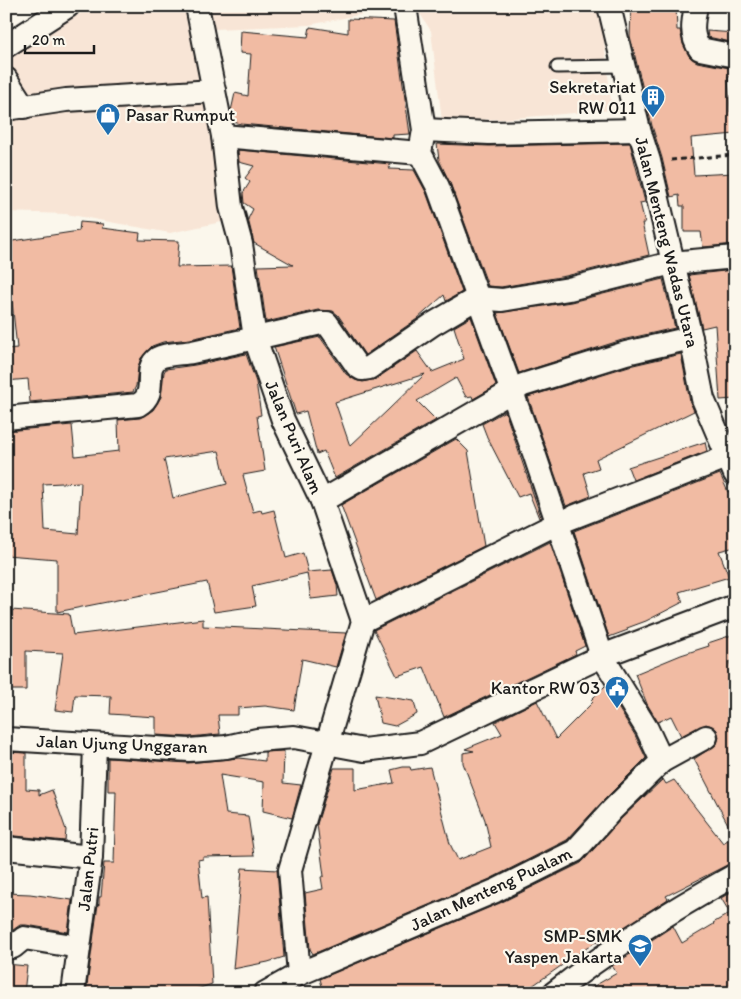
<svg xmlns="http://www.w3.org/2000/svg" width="741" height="999" font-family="Itim,sans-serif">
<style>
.built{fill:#f8e5d6}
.building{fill:#f1bba3;stroke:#1c1c1c;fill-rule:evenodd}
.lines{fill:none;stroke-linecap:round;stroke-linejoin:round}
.service-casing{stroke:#1c1c1c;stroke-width:15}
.minor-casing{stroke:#1c1c1c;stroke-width:26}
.path{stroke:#1c1c1c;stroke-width:3;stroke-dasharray:5 4;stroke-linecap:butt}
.service{stroke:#fbf7ec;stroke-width:11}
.minor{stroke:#fbf7ec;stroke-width:22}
.labels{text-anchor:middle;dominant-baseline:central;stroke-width:4.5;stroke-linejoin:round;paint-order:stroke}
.poi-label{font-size:18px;fill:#1c1c1c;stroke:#fbf7ec;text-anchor:end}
.street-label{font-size:18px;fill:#1c1c1c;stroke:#fbf7ec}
</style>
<rect width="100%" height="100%" fill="#fbf7ec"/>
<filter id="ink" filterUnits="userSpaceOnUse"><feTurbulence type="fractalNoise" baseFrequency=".02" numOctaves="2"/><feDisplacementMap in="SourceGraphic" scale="10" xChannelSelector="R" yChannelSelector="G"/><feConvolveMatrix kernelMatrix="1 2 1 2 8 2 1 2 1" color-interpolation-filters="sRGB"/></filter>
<g filter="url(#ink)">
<g class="built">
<polygon points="92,6 403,6 309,25 190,30 226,221 170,233 66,214 6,212 6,60"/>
<polygon points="415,6 600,6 612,110 502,119 442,121 431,31"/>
</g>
<g class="building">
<polygon points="631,6 676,6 677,30 680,30 683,44 689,56 697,62 735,69 735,76 728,77 730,112 735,112 735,134 691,138 694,175 735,173 735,244 703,247 701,232 684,232 684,206 680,206 679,195 671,197 662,158 652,126 630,36"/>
<polygon points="348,19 394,21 410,134 393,135 393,138 241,124 233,122 231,111 235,93 248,96 251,54 240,53 241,31 308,37 310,27 348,33"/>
<polygon points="707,31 735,33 735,43 708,37"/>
<polygon points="630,143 645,202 640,203 645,223 642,223 649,255 566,276 501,287 488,286 450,183 439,160 437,144 489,146"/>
<polygon points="238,150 390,164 389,169 414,170 426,192 462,292 446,301 444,295 417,319 365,355 338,315 333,311 318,310 266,322 258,266 293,265 254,243 248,219 253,209 244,203 243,193 250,182 245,178 254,166 239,162"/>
<polygon points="80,222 103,224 102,228 140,233 139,240 179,241 177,267 231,266 240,328 190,339 163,342 152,346 141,358 138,367 136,386 133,392 30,402 28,379 6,381 6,349 17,348 12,302 6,303 6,242 79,231"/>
<polygon points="733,270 734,275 730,275 735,324 735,399 720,400 715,325 702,328 689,275"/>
<polygon points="663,279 675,328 622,340 519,373 497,313 571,302"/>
<path d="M471,317L496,386L473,399L472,396L466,397L456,378L417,401L436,420L335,478L324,451L317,454L306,411L296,414L274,347L320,337L346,374L355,380L363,382L376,379L417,351L432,372L464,359L454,327ZM425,374L388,410L350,446L335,402Z"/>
<path d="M246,354L256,382L261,415L257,416L265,471L243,475L253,512L261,510L262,513L274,510L286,558L303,553L308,572L332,570L337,585L338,596L311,599L307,573L252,586L256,606L214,612L207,582L57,612V559L6,555V431L72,425L75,456L119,451L118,420L140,418L153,410L161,397L164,372L166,369L195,365ZM219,451L227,484L173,498L164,459ZM81,482L78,534L45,531L43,484Z"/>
<polygon points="681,354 690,402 694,411 596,459 599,468 584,473 591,496 566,506 528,397 629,366"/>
<polygon points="505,411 541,517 539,518 529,493 518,497 487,437 482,424"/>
<polygon points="456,439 468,451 484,546 376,600 341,505"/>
<polygon points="705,442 707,451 633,480 628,467"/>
<polygon points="720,474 728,492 731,491 735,502 735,547 719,551 729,577 679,592 683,602 646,621 627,628 628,630 609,637 574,531"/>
<polygon points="550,542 585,646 575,651 576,654 444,717 424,667 397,676 374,630"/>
<polygon points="11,610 69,614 73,635 203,619 203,626 346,633 336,667 302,659 294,710 265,706 238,708 238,715 218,715 220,734 189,737 156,735 156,717 110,714 111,696 75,695 73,712 55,710 63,653 26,651 26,690 7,690 6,645 9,645"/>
<polygon points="735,634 735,660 729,662 735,676 735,862 729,864 666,896 668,899 599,944 597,941 522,993 324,993 320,979 500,903 581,863 621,819 663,779 666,784 674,780 723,843 734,836 694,759 717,744 719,737 717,730 712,726 706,724 681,736 671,716 658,722 647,704 635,674 681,655 709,646 708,643"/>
<polygon points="605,686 635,735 646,758 603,801 567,840 490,879 313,954 310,949 305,893 323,889 321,877 324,876 317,824 334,768 355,768 355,790 394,783 391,770 403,767 410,767 411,770 430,767 450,844 458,860 491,847 485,820 463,763 463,753 474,751 465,749 502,734 495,722 537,701 556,739 593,702 591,700"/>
<polygon points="375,695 414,701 417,714 395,726 381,723"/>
<polygon points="284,751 283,783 301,785 292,818 263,811 264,782 220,775 226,814 248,816 254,856 203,857 203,859 198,860 202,898 207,897 212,984 186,993 86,993 98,904 99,905 99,897 101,897 104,863 114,863 116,791 108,791 108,758 188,763 239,758 265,761 265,752"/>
<polygon points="6,752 26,753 26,789 39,790 39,795 52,790 66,830 65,841 6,835"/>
<polygon points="242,868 277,870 284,957 268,962 233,969"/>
<polygon points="735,890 735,993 582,993 617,973 612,966 673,926 682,943 714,924 713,923 730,913 721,898"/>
<polygon points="6,893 30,894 72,900 68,932 26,925 20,925 13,930 6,930"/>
<polygon points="6,964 27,966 24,993 6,993"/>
</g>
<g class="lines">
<defs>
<polyline id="service" points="557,67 623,66"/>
<g id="minor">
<polyline points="197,6 223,136 231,207 241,244 255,338 283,420 322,501 363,621 290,870 299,974"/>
<polyline points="609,6 639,130 649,161 691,338 703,399 735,474"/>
<path d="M696,6C693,21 690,36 700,49L735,56"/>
<polyline points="6,46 68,6"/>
<polyline points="6,79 24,107"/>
<polyline points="6,109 66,100 214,91"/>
<polyline points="424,130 489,133 639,130"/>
<polyline points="223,136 420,153"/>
<path d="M6,418L138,405C160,393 141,370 158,358C167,353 182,354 192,352C235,343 278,333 321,323H327L357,366L362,369L369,368L433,324L477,298L502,300L569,289L672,263L735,257"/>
<polyline points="322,501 523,385 626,353 691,338"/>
<polyline points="363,621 558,523 727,457"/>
<polyline points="6,739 189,750 226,747 257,740 294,737 364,750 420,743 602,656 735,606"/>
<polyline points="662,761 706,737"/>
<polyline points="6,848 91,857"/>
<polyline points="6,948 13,947 24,938 79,947"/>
<polyline points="73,993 91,857 95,745"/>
<polyline points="265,993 299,974 495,891 575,851 612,810 662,761 647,729 602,656 534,453 438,187 420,153 424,130 405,6"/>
<path d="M554,993C610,948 672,910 735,875"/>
</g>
</defs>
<use href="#service" class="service-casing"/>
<use href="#minor" class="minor-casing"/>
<polyline class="path" points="671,160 735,155"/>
<use href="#service" class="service"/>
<use href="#minor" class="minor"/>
</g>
</g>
<defs>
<symbol id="building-pin" viewBox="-11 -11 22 30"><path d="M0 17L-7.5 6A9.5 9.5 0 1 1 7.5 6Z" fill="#1f6fb2" stroke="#fbf7ec"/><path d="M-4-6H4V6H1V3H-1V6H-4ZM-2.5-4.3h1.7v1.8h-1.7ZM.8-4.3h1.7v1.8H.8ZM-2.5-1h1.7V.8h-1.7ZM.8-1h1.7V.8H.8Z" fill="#fff"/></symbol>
<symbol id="shop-pin" viewBox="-11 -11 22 30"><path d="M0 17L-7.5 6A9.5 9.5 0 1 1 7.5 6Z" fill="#1f6fb2" stroke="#fbf7ec"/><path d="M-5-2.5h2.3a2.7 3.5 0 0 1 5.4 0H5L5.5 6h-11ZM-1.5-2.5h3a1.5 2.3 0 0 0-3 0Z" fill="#fff"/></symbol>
<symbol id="civic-pin" viewBox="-11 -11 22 30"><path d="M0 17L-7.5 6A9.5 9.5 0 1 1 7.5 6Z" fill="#1f6fb2" stroke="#fbf7ec"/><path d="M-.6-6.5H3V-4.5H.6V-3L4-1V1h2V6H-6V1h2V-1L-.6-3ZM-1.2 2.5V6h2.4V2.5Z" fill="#fff"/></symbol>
<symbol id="school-pin" viewBox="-11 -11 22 30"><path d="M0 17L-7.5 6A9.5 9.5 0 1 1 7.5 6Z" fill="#1f6fb2" stroke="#fbf7ec"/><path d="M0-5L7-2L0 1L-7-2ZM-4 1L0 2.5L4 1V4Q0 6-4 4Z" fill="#fff"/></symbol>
</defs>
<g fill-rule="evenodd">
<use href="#building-pin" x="639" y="83" width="28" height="38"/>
<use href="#shop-pin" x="94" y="101" width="28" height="38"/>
<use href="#civic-pin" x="603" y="674" width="28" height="38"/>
<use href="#school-pin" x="626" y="932" width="28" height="38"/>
</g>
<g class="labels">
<g class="poi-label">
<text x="636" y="87">Sekretariat<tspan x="636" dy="21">RW 011</tspan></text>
<text x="126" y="115" text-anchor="start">Pasar Rumput</text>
<text x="600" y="688">Kantor RW 03</text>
<text x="622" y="936">SMP-SMK<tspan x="622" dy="21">Yaspen Jakarta</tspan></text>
</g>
<g class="street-label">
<text transform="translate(667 242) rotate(76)">Jalan Menteng Wadas Utara</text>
<text transform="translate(294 437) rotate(67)">Jalan Puri Alam</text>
<text transform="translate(122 744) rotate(2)">Jalan Ujung Unggaran</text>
<text transform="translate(88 869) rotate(-84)">Jalan Putri</text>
<text transform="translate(491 889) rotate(-25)">Jalan Menteng Pualam</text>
</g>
</g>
<rect width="741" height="999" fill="none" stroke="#fbf7ec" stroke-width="25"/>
<rect x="12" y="12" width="716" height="974" fill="none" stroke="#1c1c1c" stroke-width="2" filter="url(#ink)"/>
<path d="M25 45v8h69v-8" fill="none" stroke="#1c1c1c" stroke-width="2.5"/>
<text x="32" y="45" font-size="15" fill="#1c1c1c" stroke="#fbf7ec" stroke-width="4" paint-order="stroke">20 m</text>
</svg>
